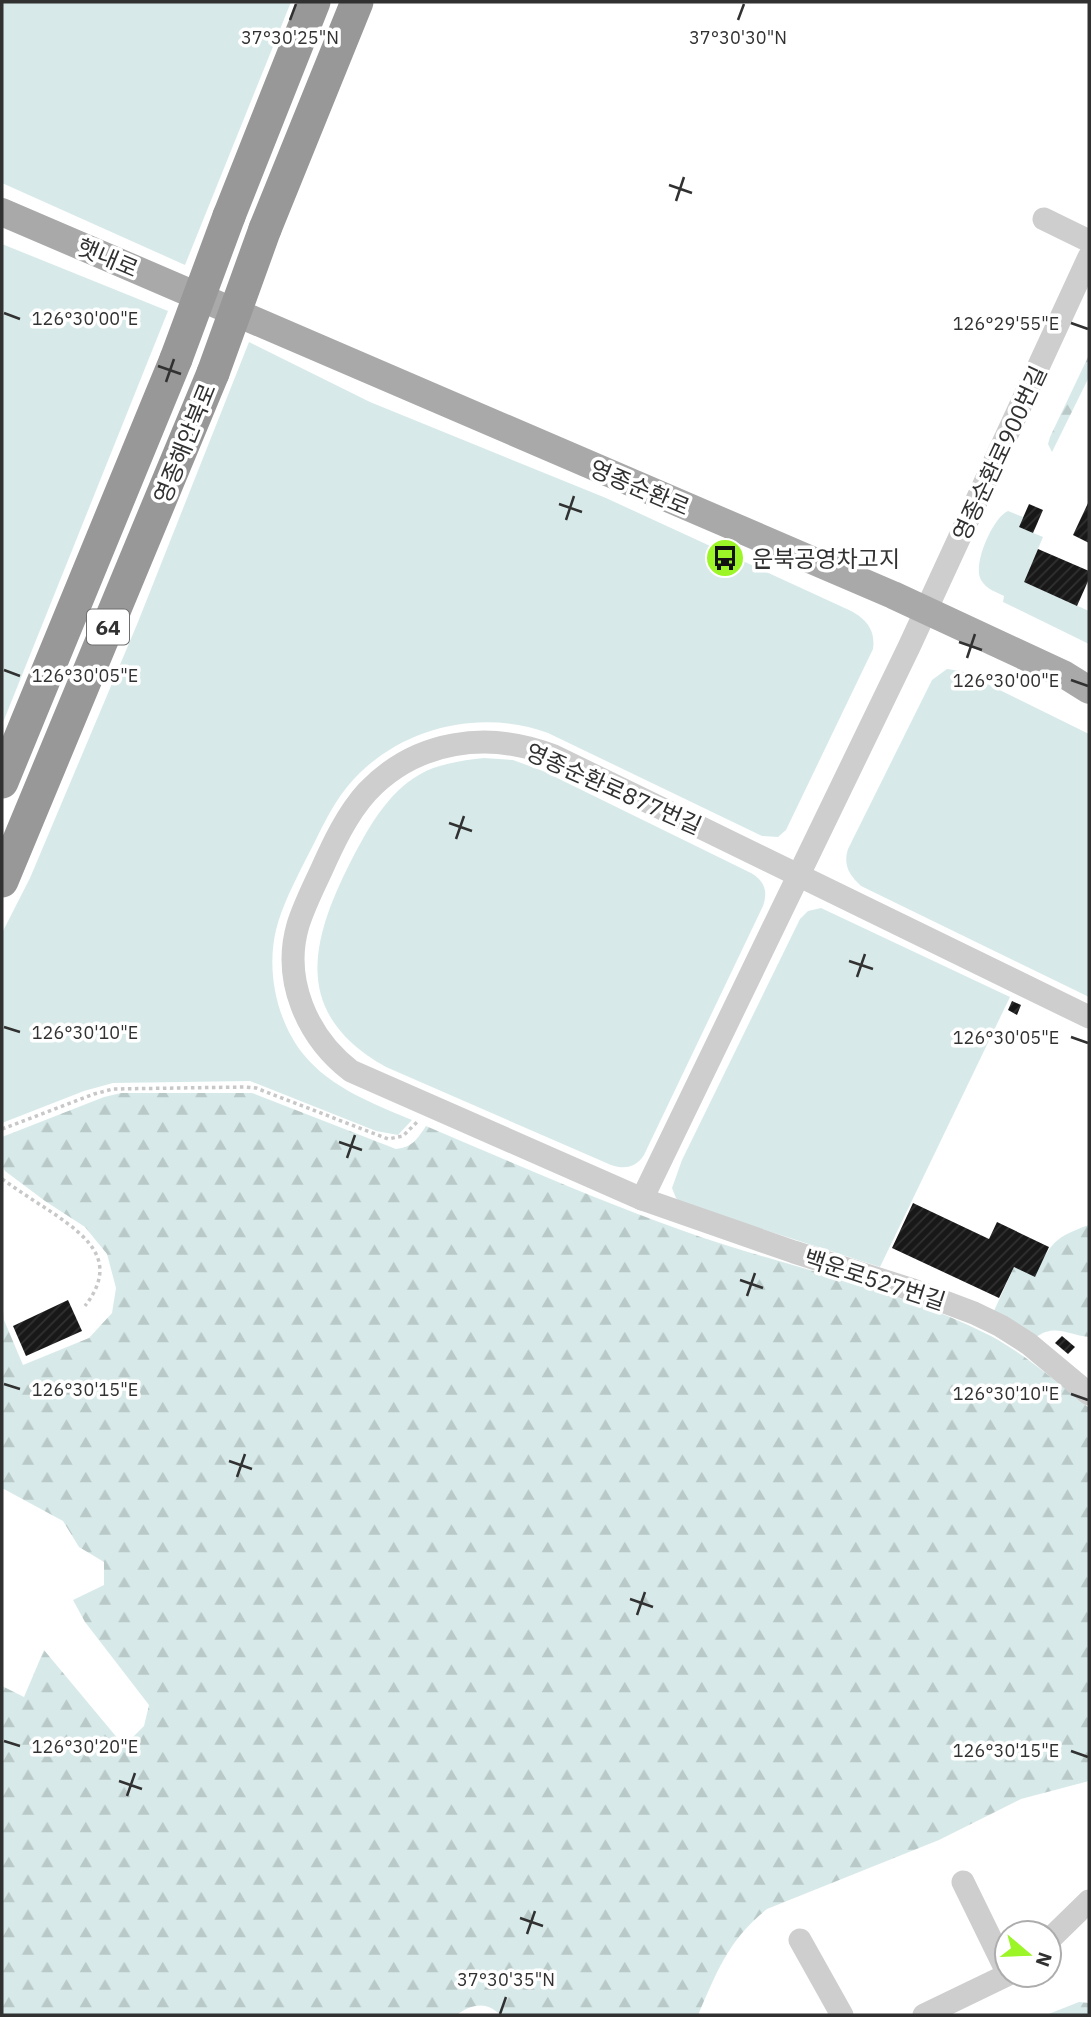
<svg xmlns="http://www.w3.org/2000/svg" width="1091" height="2017" font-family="'IBM Plex Sans','Noto Sans KR',sans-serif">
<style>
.grass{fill:#d7eae9}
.forest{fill:url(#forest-firs)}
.building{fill:url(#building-hatch)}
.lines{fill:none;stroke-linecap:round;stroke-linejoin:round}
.path{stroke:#c8c8c8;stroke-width:3.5;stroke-dasharray:3.5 3.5;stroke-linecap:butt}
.minor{stroke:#cecece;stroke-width:23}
.major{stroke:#a9a9a9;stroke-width:28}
.highway{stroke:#989898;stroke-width:33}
.highway-bridge{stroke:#989898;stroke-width:33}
.ticks{fill:none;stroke:#313131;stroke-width:2.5}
.labels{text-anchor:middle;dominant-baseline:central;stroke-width:7;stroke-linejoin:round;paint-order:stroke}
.shield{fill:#fff;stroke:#6f6f6f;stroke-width:2}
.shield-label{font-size:21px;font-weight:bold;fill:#313131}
.street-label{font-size:23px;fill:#313131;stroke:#fff}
.poi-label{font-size:23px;fill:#313131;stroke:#fff;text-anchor:start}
.ticks-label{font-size:18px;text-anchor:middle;fill:#313131;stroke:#fff;stroke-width:7;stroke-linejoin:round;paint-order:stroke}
</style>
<defs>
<pattern id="forest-firs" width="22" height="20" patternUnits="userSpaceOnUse" patternTransform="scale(1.75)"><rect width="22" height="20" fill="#d7eae9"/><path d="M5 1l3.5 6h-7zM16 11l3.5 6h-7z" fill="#b9c9c8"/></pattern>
<pattern id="building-hatch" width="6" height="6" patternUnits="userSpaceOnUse" patternTransform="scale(1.75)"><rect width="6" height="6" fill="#181818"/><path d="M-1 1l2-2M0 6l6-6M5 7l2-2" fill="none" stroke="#313131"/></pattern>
</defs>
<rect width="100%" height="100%" fill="#fff"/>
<g class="grass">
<polygon points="2,2 291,2 185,265 2,183"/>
<polygon points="2,244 168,311 2,725"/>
<path d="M249,342L370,402L606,498L849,610C865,618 876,629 873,649L786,830L778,837L762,836L548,733C478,707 394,729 347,787C329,809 318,837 305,861C294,883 282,906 276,930C266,972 277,1022 304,1055C331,1088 374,1104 412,1120L398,1135L376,1131L250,1081L113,1083L84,1091L2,1123V933L30,878L138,622Z"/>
<path d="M1008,511L1023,517L1019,527L1043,537L1024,582L1089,611V644L1003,602L1004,596C996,592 986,589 981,580C972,565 993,517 1008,511Z"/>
<path d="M947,669L961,671L1089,734V997L861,886C849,875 843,865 848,849L932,680Z"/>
<path d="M484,758L513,760L543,771L751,873C765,881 768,892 763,906L644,1155C636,1167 626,1170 611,1165L386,1067C289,1013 311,938 354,855C371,823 391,788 426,771C444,763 465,760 484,758Z"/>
<polygon points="821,908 1010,997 880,1267 681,1203 676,1198 672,1188 682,1160 800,919 808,911"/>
</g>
<g class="forest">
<polygon points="1089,355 1089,377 1052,452 1048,444 1050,437"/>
<path d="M121,1093H252L396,1149C413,1147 417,1139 426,1126C511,1162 594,1199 681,1230C783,1267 893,1286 991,1336C1026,1355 1058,1383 1089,1408V1781L1021,1799L939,1840L767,1909C728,1940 717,1972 698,2015H500C487,2001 471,2004 457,2015H2V1686L24,1697L44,1650L124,1746L144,1726L149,1705L85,1622L73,1600L104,1585V1562L79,1547L63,1521L2,1488V1301L4,1320L23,1365L89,1338L112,1313L116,1288L107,1254L85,1227L45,1201L5,1171L2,1165V1137L104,1097Z"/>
<path d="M1089,1225V1337C1067,1335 1055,1323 1035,1338L993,1313L1014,1267L1035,1276C1050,1244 1054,1237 1089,1225Z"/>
<polygon points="1079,2002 1089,2003 1089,2015 1046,2015"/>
</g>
<g class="building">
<polygon points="1089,501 1089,543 1073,535"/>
<polygon points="1029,504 1043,510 1033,533 1019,527"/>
<polygon points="1038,549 1089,571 1089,579 1077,606 1024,582"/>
<polygon points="1012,1001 1021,1005 1017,1015 1008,1010"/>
<polygon points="913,1203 989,1239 997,1222 1049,1247 1035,1277 1014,1267 999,1298 892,1248"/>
<polygon points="68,1300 82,1331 26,1356 13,1326"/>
<polygon points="1062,1336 1075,1347 1068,1354 1055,1343"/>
</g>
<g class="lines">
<g class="path">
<polyline points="2,1129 94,1094 113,1089 245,1087 256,1088 388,1139 403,1136 417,1122"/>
<path d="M2,1179C19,1191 36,1202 53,1213C89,1238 119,1262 85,1306"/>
</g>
<g class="minor">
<polyline points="1044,219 1089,241"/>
<path d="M1089,1017L554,756C488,730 416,740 367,792C347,814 333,844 321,871C313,888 304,906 298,925C282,980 307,1037 351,1071L642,1199L794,1252L913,1290L974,1313L1001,1326L1029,1344L1089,1394"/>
<polyline points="642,1199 909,647 1089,257"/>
<polyline points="963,1882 1007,1972"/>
<polyline points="800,1940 842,2015"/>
<polyline points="1049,1940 1089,1901"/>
<polyline points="924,2015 1007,1975"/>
</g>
<polyline class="major" points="2,212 893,595 1065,675 1089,690"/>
<g class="highway">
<polyline points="229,216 314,2"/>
<polyline points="265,229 357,2"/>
<polyline points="2,782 176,359"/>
<polyline points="2,881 213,373"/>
</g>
<g class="highway-bridge">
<polyline points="176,359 229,216"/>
<polyline points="213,373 265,229"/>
</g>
</g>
<path class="ticks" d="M290,20L296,4M738,20L744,4M669,185L692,193M676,201L684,177M4,313L20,319M1071,323L1088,329M158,366L181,374M166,382L174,359M559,504L582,512M566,520L574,496M959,642L982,650M967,658L975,634M4,670L20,676M1071,680L1088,686M449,823L472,831M456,839L464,816M849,961L873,969M857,977L865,954M4,1027L20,1032M1071,1037L1088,1043M339,1142L362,1150M347,1158L355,1135M740,1280L763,1288M747,1296L755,1273M4,1384L20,1389M1071,1394L1088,1400M229,1461L252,1469M237,1477L245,1454M630,1599L653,1607M637,1615L645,1592M4,1741L20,1746M1071,1751L1088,1757M119,1781L142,1789M127,1796L135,1773M520,1918L543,1926M527,1934L535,1911M500,2014L506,1997"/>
<defs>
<symbol id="bus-disc" viewBox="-11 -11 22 22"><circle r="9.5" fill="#9cf526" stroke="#fff"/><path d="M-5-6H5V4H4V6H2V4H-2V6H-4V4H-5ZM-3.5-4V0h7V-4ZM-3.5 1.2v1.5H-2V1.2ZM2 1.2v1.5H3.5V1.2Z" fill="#111"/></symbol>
</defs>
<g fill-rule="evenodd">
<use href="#bus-disc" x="703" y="536" width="44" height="44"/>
</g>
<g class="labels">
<rect class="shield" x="87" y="609.5" width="42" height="35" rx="5"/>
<g class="shield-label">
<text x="108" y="627">64</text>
</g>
<g class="street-label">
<text transform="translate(108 257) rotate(23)">햇내로</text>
<text transform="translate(184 443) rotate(-68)">영종해안북로</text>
<text transform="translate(999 453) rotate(-65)">영종순환로900번길</text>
<text transform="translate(640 487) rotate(23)">영종순환로</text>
<text transform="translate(614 788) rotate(24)">영종순환로877번길</text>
<text transform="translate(875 1279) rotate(18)">백운로527번길</text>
</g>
<g class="poi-label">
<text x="752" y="558">운북공영차고지</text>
</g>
</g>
<g class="ticks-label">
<text x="290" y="44">37°30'25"N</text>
<text x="738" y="44">37°30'30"N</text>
<text x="85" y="325">126°30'00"E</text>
<text x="1006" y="330">126°29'55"E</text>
<text x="85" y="682">126°30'05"E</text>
<text x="1006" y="687">126°30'00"E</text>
<text x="85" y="1039">126°30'10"E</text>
<text x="1006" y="1044">126°30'05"E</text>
<text x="85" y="1396">126°30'15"E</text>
<text x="1006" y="1400">126°30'10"E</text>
<text x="85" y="1753">126°30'20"E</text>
<text x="1006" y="1757">126°30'15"E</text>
<text x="506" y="1986">37°30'35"N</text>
</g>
<rect width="1091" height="2017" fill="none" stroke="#313131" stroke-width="7"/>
<g transform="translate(1028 1954) rotate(109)"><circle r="33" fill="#ffffff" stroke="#adadad" stroke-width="2"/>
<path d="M0-5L12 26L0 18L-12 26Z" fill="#9cf526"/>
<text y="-10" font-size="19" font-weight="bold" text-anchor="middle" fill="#313131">N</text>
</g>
</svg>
